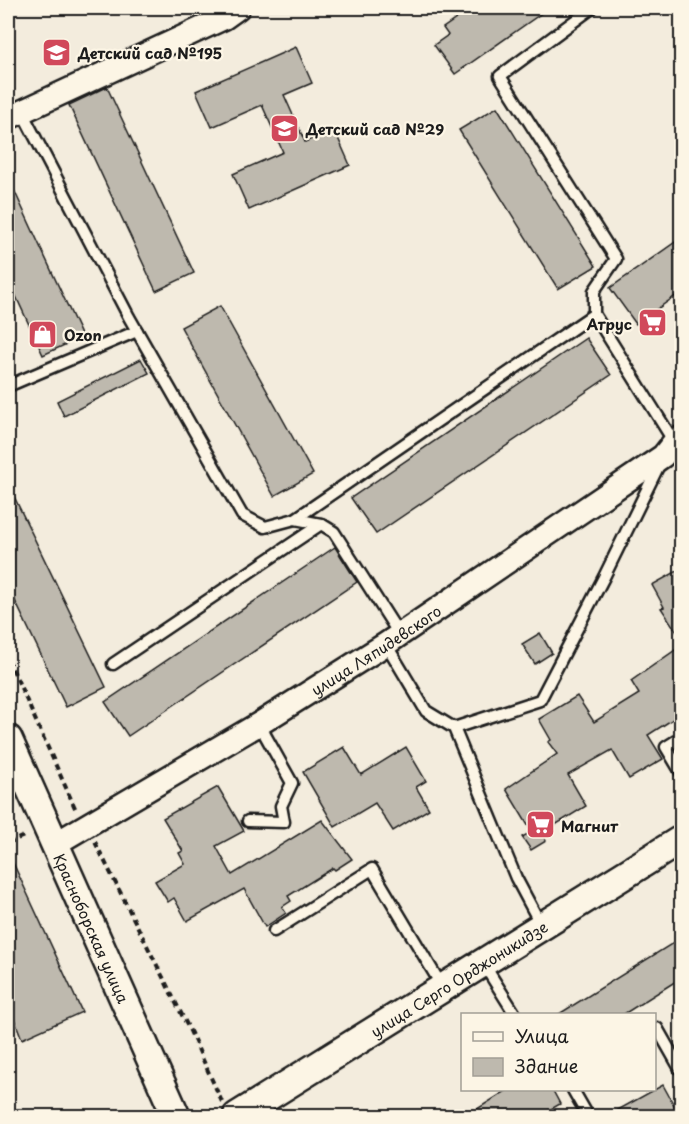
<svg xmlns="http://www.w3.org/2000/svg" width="689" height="1124" font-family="'Playpen Sans',sans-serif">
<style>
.building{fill:#beb9ae;stroke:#1c1c1c;stroke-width:1.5}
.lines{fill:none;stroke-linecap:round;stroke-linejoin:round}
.service-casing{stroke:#1c1c1c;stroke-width:15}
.minor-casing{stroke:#1c1c1c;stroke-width:27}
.tertiary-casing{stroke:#1c1c1c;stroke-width:32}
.path{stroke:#1c1c1c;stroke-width:4;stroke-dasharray:6 4.5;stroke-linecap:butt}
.service{stroke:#fcf5e5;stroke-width:10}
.minor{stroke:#fcf5e5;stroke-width:22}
.tertiary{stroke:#fcf5e5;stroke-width:27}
.labels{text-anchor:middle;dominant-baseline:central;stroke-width:4.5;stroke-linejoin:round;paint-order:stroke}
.poi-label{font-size:15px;font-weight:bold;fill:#1c1c1c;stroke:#fcf5e5;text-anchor:start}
.street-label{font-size:15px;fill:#1c1c1c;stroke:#fcf5e5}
</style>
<rect width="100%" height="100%" fill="#f3ecdd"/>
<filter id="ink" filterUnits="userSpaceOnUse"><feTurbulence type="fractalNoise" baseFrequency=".0167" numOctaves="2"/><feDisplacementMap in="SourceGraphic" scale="12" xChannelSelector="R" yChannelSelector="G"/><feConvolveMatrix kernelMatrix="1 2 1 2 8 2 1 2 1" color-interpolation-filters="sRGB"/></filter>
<g filter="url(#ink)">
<g class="building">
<polygon points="472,8 549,8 455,74 434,45 448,35 443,28"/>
<polygon points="296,47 312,83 284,95 305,142 334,129 350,165 249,210 233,174 283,152 262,105 212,127 196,91"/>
<polygon points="107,87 194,273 156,291 69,105"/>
<polygon points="497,107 596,266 558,289 459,130"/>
<polygon points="8,177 82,337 43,355 8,279"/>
<polygon points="681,238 681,292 636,324 610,288"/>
<polygon points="220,306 313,474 274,496 181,327"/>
<polygon points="586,338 611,375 376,534 351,498"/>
<polygon points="141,359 149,373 64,416 57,401"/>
<polygon points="8,484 106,687 66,707 8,586"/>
<polygon points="335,547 357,582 128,736 105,702"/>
<polygon points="681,569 681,638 661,608 664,607 652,585"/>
<polygon points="540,633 552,653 535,664 522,644"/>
<polygon points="681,646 681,714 648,735 663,759 629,779 612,750 568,775 586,806 542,833 546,841 531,850 522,837 532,832 506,789 557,754 548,742 551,740 539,719 577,696 594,722 639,694 631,681"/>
<polygon points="344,747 361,775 406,747 426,781 416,787 429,809 393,831 375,803 335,827 303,772"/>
<polygon points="218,787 244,831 216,846 232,875 322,820 352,859 335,870 333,868 288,896 291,901 282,907 286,913 265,927 244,889 187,921 174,898 168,902 155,881 185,864 179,853 183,851 163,818"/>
<polygon points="8,852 82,1012 22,1039 8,1003"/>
<polygon points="681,938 681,978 624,1014 559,1014"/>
<polygon points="663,1085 680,1116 607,1116"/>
<polygon points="509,1089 552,1089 560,1104 539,1116 466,1116"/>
</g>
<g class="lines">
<defs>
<g id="service">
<polyline points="592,8 500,76 616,259 594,291 594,314 674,442"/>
<polyline points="22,112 129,317 242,515 265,527 295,519 321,524 334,532 399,634"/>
<polyline points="8,386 137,331"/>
<polyline points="295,519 594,314"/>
<polyline points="386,644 426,711 454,728 516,878 541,925"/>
<polyline points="113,664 321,524"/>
<polyline points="454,728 540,700 604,577 659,465"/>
<polyline points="682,737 666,747 682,774"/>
<polyline points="248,821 284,822 281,806 292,783 259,724"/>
<polyline points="274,931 372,869 443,988"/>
<polyline points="483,963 515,1014"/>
<polyline points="654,1030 657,1028 682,1072"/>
<polyline points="573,1090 588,1116"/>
</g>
<g id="minor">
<polyline points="8,118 224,18 238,8"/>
<path id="s1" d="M55,844L259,724L386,644L663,456L674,442L682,437"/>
</g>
<g id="tertiary">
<path id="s2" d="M8,739L176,1116"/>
<path id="s3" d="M237,1116L682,839"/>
</g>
</defs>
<use href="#service" class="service-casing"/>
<use href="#minor" class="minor-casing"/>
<use href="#tertiary" class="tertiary-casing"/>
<g class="path">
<polyline points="8,659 76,810"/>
<polyline points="95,842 190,1031 222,1102"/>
<polyline points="8,843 26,835"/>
<polyline points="119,1116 123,1112"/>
</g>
<use href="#service" class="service"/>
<use href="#minor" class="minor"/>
<use href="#tertiary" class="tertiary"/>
</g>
</g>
<defs>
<symbol id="school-square" viewBox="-11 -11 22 22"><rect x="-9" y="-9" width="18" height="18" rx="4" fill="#d1495b" stroke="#fcf5e5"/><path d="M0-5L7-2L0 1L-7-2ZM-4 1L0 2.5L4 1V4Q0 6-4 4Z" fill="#fff"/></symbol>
<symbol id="supermarket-square" viewBox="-11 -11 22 22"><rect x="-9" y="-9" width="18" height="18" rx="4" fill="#d1495b" stroke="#fcf5e5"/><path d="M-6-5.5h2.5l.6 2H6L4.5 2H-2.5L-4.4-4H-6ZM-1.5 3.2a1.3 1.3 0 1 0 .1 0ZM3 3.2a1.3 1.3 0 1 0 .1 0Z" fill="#fff"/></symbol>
<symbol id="shop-square" viewBox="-11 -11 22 22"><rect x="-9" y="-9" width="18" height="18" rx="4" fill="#d1495b" stroke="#fcf5e5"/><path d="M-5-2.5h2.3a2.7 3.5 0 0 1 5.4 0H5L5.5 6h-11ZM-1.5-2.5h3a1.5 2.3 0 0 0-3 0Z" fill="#fff"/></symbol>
</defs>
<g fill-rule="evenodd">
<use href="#school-square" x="40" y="36" width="33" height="33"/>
<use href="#school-square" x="268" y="112" width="33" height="33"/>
<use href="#supermarket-square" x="636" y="306" width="33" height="33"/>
<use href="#shop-square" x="26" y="318" width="33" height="33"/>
<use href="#supermarket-square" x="524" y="808" width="33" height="33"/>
</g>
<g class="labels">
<g class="poi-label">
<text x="78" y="52">Детский сад №195</text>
<text x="306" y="128">Детский сад №29</text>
<text x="632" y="323" text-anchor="end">Атрус</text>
<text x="64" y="334">Ozon</text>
<text x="561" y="825">Магнит</text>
</g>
<g class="street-label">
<text stroke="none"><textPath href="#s1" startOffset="375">улица Ляпидевского</textPath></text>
<text stroke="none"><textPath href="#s2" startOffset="207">Красноборская улица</textPath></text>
<text stroke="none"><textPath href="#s3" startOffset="261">улица Серго Орджоникидзе</textPath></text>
</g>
</g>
<rect width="689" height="1124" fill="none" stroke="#fcf5e5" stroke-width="30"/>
<rect x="15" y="15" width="659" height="1094" fill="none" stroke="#1c1c1c" stroke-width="2" filter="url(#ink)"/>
<rect x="461" y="1013" width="195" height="78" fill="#fcf5e5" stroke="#a29e95" stroke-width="1.5"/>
<rect x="473" y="1032" width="30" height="9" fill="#fcf5e5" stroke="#a29e95" stroke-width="1.5"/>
<text x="515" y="1043" font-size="18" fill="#1c1c1c">Улица</text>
<rect x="473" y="1058" width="30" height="18" fill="#beb9ae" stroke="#a29e95" stroke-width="1.5"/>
<text x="515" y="1073" font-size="18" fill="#1c1c1c">Здание</text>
</svg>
